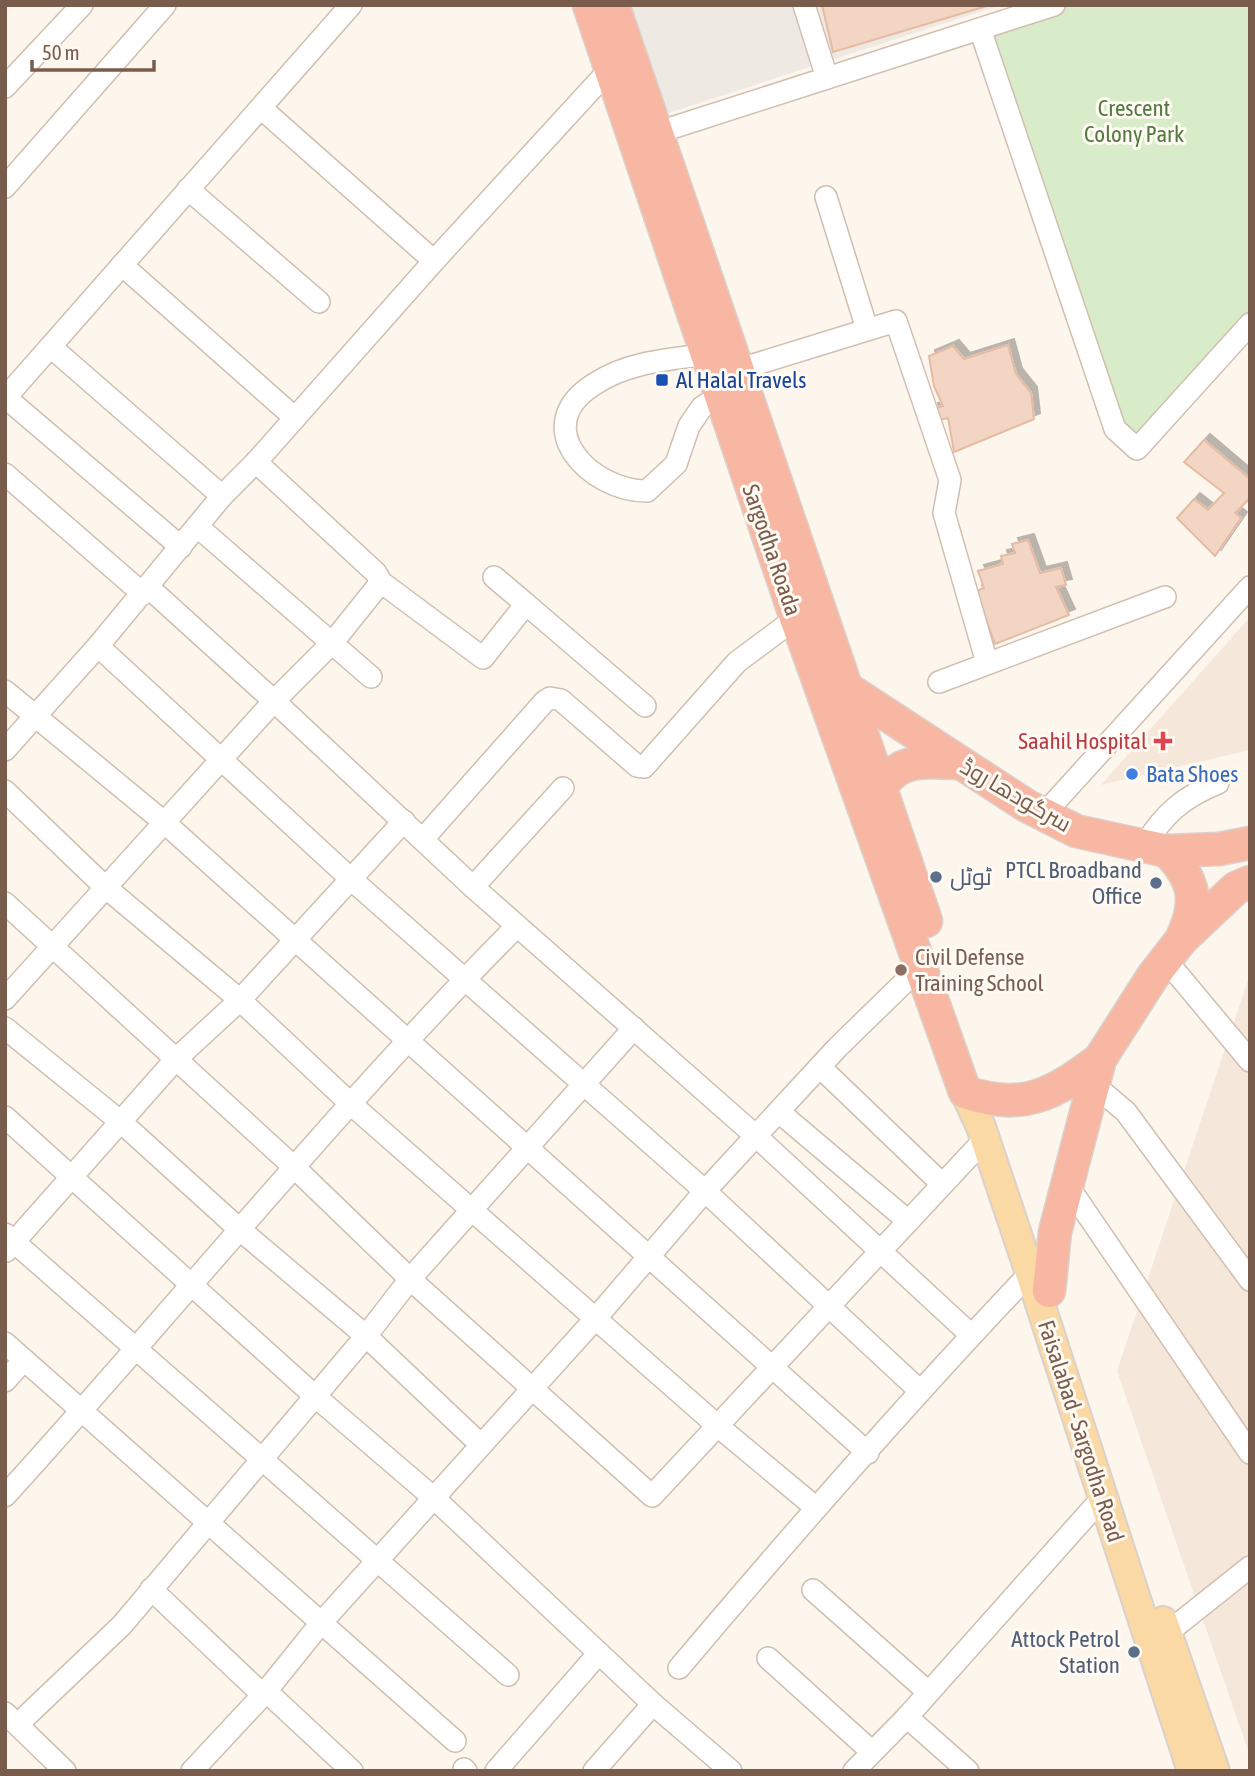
<svg xmlns="http://www.w3.org/2000/svg" width="1255" height="1776" font-family="'Asap Condensed',Cairo,sans-serif">
<style>
.residential{fill:#f5e8da}
.industrial{fill:#efe9e4}
.green{fill:#d8ecc9}
.building{fill:#f3d5c3;stroke:#e6bba3;stroke-width:2;filter:url(#shadow)}
.lines{fill:none;stroke-linecap:round;stroke-linejoin:round}
.minor-casing{stroke:#d1beb0;stroke-width:24}
.major-casing{stroke:#dad1cd;stroke-width:32}
.highway-casing{stroke:#dad1cd;stroke-width:35}
.minor{stroke:#fff;stroke-width:21}
.major{stroke:#fbd9a5;stroke-width:28}
.highway{stroke:#f7b7a3;stroke-width:32}
.transit-dot{fill:#1a4fb4;stroke:#fffaf3;stroke-width:2.5}
.health-dot{fill:#e0444e;stroke:#fffaf3;stroke-width:2.5}
.shop-dot{fill:#3f7fe0;stroke:#fffaf3;stroke-width:2.5}
.service-dot{fill:#5c6f8a;stroke:#fffaf3;stroke-width:2.5}
.education-dot{fill:#8d6e63;stroke:#fffaf3;stroke-width:2.5}
.labels{text-anchor:middle;dominant-baseline:central;stroke-width:6;stroke-linejoin:round;paint-order:stroke}
.park-label{font-size:23px;fill:#537a41;stroke:#fffaf3}
.transit-label{font-size:23px;fill:#164399;stroke:#fffaf3;text-anchor:start}
.street-label{font-size:23px;fill:#7a5c4d;stroke:#fffaf3}
.health-label{font-size:23px;fill:#be3a42;stroke:#fffaf3;text-anchor:end}
.shop-label{font-size:23px;fill:#366cbe;stroke:#fffaf3;text-anchor:start}
.service-label{font-size:23px;fill:#4e5e75;stroke:#fffaf3;text-anchor:end}
.education-label{font-size:23px;fill:#785e54;stroke:#fffaf3;text-anchor:start}
</style>
<defs>
<filter id="shadow"><feDropShadow dx="6" dy="-6" stdDeviation="0" flood-color="#0004"/></filter>
</defs>
<rect width="100%" height="100%" fill="#fdf6ec"/>
<g class="residential">
<polygon points="1250,617 1250,750 1101,785"/>
<polygon points="1250,974 1250,1756 1117,1371"/>
</g>
<polygon class="industrial" points="622,5 1001,5 659,116"/>
<polygon class="green" points="1054,5 1250,5 1250,323 1137,449 1115,429 980,29"/>
<g class="building">
<polygon points="822,5 990,5 833,52"/>
<polygon points="1008,345 1016,374 1031,393 1034,419 954,452 948,418 936,421 932,409 943,406 934,386 929,356 953,346 964,359"/>
<polygon points="1204,440 1250,479 1250,498 1235,513 1241,518 1215,556 1177,518 1194,499 1208,510 1224,493 1184,462"/>
<polygon points="1028,540 1040,573 1061,568 1066,585 1056,587 1069,615 995,644 976,591 984,588 978,571 1003,564 1001,556 1015,553 1012,544"/>
</g>
<g class="lines">
<defs>
<g id="minor">
<polyline points="804,5 827,78"/>
<polyline points="980,29 1115,429 1137,449 1250,324"/>
<polyline points="5,87 82,5"/>
<polyline points="261,108 434,261"/>
<polyline points="656,133 1054,5"/>
<polyline points="5,187 165,5"/>
<polyline points="188,189 319,302"/>
<polyline points="826,197 867,329"/>
<polyline points="122,265 295,418"/>
<polyline points="51,347 222,496"/>
<path d="M718,353C675,359 630,360 593,385C528,427 590,491 647,491L676,464L689,426L702,407L719,396"/>
<polyline points="737,370 896,321 950,480 944,513 987,663"/>
<polyline points="5,397 181,547"/>
<polyline points="6,397 351,5"/>
<polyline points="256,462 376,573 381,582 483,658 526,604 645,706"/>
<polyline points="5,474 143,594"/>
<polyline points="198,527 371,677"/>
<polyline points="494,577 526,604"/>
<polyline points="148,587 274,701 473,887 757,1137 971,1335"/>
<polyline points="98,646 352,880 705,1191 919,1390"/>
<polyline points="939,682 1165,597"/>
<polyline points="5,691 165,823 868,1453"/>
<polyline points="5,750 98,646 222,496 256,462 434,261 610,69"/>
<polyline points="5,791 104,886 240,1000 352,1105 719,1427 815,1507"/>
<polyline points="1044,814 1250,587"/>
<polyline points="423,839 545,701 550,698 561,700 637,766 644,767 737,662 796,618"/>
<path d="M1144,846C1164,814 1183,797 1218,783"/>
<polyline points="473,887 563,788"/>
<polyline points="5,903 294,1167 410,1279 652,1496 985,1139"/>
<polyline points="1165,959 1250,1061"/>
<polyline points="5,999 274,701 333,642 381,582"/>
<polyline points="5,1028 121,1122 238,1228 366,1336 480,1444"/>
<polyline points="820,1067 942,1184"/>
<polyline points="1093,1084 1126,1112 1250,1280"/>
<polyline points="779,1112 908,1221"/>
<polyline points="5,1117 316,1397 435,1499 653,1704 731,1771"/>
<polyline points="1066,1183 1250,1453"/>
<polyline points="5,1234 508,1675"/>
<polyline points="6,1251 176,1059 240,1000 404,821"/>
<polyline points="5,1343 455,1741"/>
<polyline points="5,1381 24,1360"/>
<path d="M5,1496C177,1307 337,1108 517,926"/>
<polyline points="151,1589 263,1695"/>
<polyline points="813,1590 928,1692"/>
<polyline points="1167,1633 1250,1567"/>
<polyline points="768,1658 871,1751"/>
<path d="M679,1668C793,1533 909,1401 1030,1273"/>
<polyline points="266,1691 352,1771"/>
<polyline points="5,1713 65,1771"/>
<polyline points="907,1717 968,1771"/>
<polyline points="18,1724 122,1625 366,1336 410,1279 634,1028"/>
<polyline points="464,1769 466,1771"/>
<polyline points="192,1771 263,1695 321,1623 596,1318 705,1191 837,1048 920,967"/>
<polyline points="496,1771 599,1653"/>
<polyline points="594,1771 653,1704"/>
<polyline points="854,1771 907,1717 1103,1497"/>
</g>
<g id="major">
<polyline points="965,1092 981,1127 1030,1273 1192,1771"/>
<polyline points="1163,1621 1215,1771"/>
</g>
<g id="highway">
<path d="M589,5L796,618L965,1092C1023,1112 1054,1094 1100,1059"/>
<polyline points="613,5 926,921"/>
<polyline points="843,686 1027,806 1076,831 1167,851 1219,849 1250,843"/>
<path d="M873,802C892,759 915,761 958,763"/>
<path d="M1167,851C1196,881 1199,902 1181,940"/>
<polyline points="1049,1291 1055,1232 1100,1059 1153,976 1181,940 1236,888 1250,882"/>
</g>
</defs>
<use href="#minor" class="minor-casing"/>
<use href="#major" class="major-casing"/>
<use href="#highway" class="highway-casing"/>
<use href="#minor" class="minor"/>
<use href="#major" class="major"/>
<use href="#highway" class="highway"/>
</g>
<rect class="transit-dot" x="655" y="373" width="14" height="14" rx="3.5"/>
<path class="health-dot" d="M1159.5 730.5h7v7h7v7h-7v7h-7v-7h-7v-7h7z"/>
<circle class="shop-dot" cx="1132" cy="774" r="7"/>
<g class="service-dot">
<circle cx="936" cy="877" r="7"/>
<circle cx="1156" cy="883" r="7"/>
<circle cx="1134" cy="1652" r="7"/>
</g>
<circle class="education-dot" cx="901" cy="970" r="7"/>
<g class="labels">
<g class="park-label">
<text x="1134" y="108">Crescent<tspan x="1134" dy="26">Colony Park</tspan></text>
</g>
<g class="transit-label">
<text x="676" y="380">Al Halal Travels</text>
</g>
<g class="street-label">
<text transform="translate(772 550) rotate(71)">Sargodha Roada</text>
<text transform="translate(1016 795) rotate(30)">سرگودھا روڈ</text>
<text transform="translate(1081 1431) rotate(72)">Faisalabad - Sargodha Road</text>
</g>
<g class="health-label">
<text x="1147" y="741">Saahil Hospital</text>
</g>
<g class="shop-label">
<text x="1146" y="774">Bata Shoes</text>
</g>
<g class="service-label">
<text x="1142" y="870">PTCL Broadband<tspan x="1142" dy="26">Office</tspan></text>
<text x="950" y="877" text-anchor="start">ٹوٹل</text>
<text x="1120" y="1639">Attock Petrol<tspan x="1120" dy="26">Station</tspan></text>
</g>
<g class="education-label">
<text x="915" y="957">Civil Defense<tspan x="915" dy="26">Training School</tspan></text>
</g>
</g>
<rect width="1255" height="1776" fill="none" stroke="#7a5c4d" stroke-width="14"/>
<path d="M32 60v10h122v-10" fill="none" stroke="#7a5c4d" stroke-width="3.5"/>
<text x="42" y="60" font-size="21" fill="#7a5c4d" stroke="#fffaf3" stroke-width="5" paint-order="stroke">50 m</text>
</svg>
